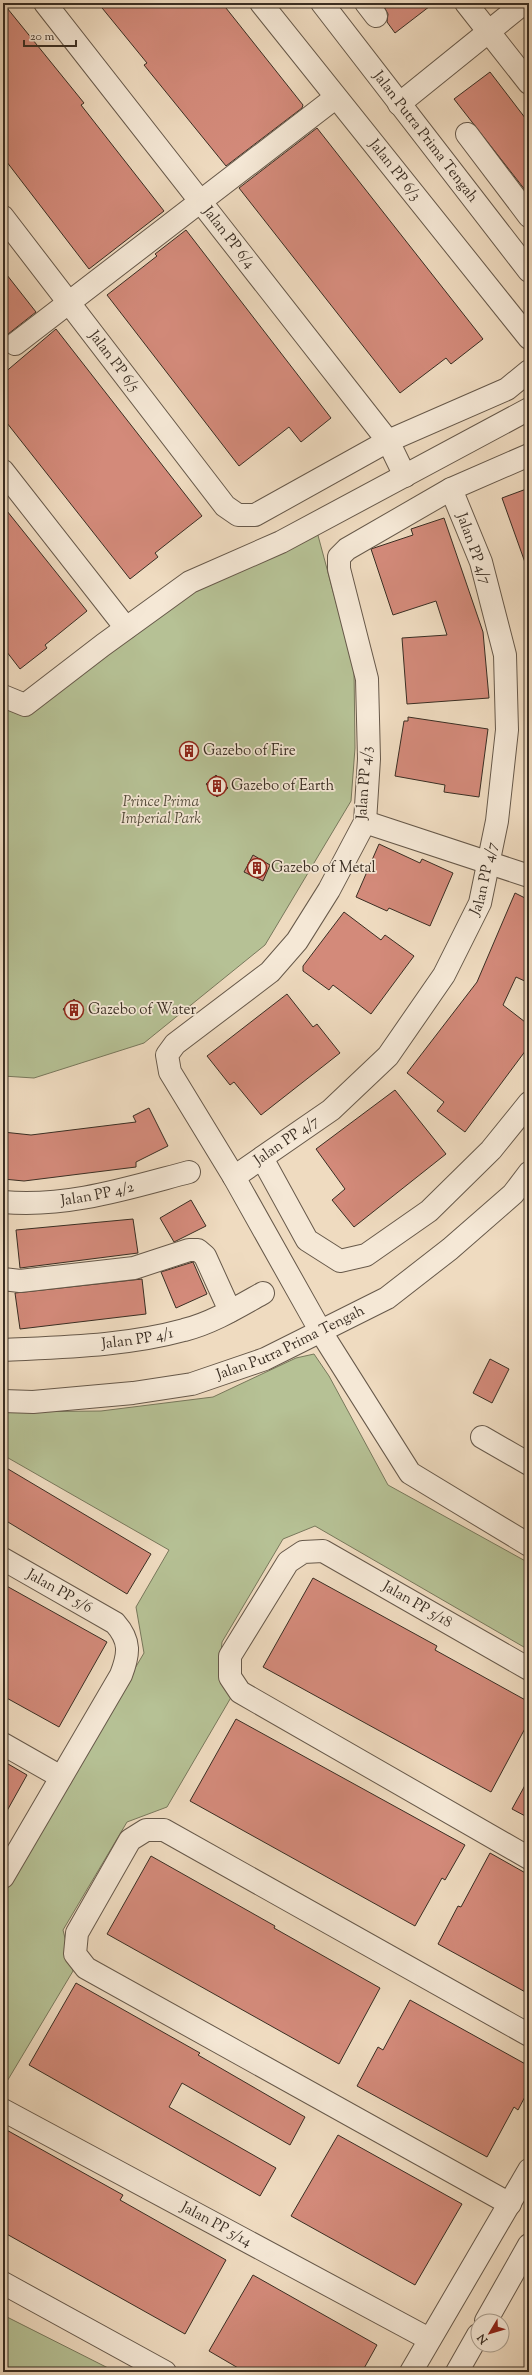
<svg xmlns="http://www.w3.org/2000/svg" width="532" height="2375" font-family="'Sorts Mill Goudy',serif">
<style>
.green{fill:#b6c195;stroke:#78785c}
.building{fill:#d38a7a;stroke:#3a2e23}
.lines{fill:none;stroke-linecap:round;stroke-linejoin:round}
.minor-casing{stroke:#67594a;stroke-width:24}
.minor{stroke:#f5e8d6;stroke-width:22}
.labels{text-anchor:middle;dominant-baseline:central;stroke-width:3.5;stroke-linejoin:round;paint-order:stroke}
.street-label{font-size:15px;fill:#3a2e23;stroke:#f5e8d6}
.poi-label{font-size:15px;fill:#3a2e23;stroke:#f5e8d6;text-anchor:start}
.park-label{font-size:15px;font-style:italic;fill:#534b3a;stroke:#f5e8d6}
</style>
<rect width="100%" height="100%" fill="#efdbc0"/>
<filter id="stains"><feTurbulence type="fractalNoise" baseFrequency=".005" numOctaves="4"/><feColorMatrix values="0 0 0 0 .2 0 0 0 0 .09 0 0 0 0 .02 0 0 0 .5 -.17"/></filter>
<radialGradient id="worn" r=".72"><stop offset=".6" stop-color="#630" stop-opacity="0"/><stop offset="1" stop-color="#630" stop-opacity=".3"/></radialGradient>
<g class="green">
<polygon points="316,528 354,669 355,748 351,801 265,945 144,1043 34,1078 3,1076 3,700 34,709 171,601"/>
<polygon points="314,1354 329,1376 388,1485 529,1563 529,1650 315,1526 283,1539 222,1642 220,1664 233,1694 167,1807 127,1822 63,1930 73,1971 3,2088 3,1892 144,1653 136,1607 169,1550 3,1455 3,1412 101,1411 213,1397 296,1358"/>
<polygon points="3,2315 116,2372 3,2372"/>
</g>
<g class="building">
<polygon points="3,3 84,103 81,105 164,211 89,269 3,157"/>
<polygon points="98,3 222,3 303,105 302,108 226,166 144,65 147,63"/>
<polygon points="382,3 434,3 395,33 387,22 388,14"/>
<polygon points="490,72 529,123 529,195 454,99"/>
<polygon points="317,128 483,339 451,364 446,358 400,393 239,188"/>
<polygon points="186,230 331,418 301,442 289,427 239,466 107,295 157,256 155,254"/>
<polygon points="3,270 36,312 3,338"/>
<polygon points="56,329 202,516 155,553 158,557 130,579 3,418 3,374"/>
<polygon points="529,488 529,568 527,568 502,498"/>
<polygon points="3,506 87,611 45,645 47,648 20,669 3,647"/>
<polygon points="444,518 483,632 489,698 407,704 402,638 447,635 436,601 393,615 371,549 413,535 411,529"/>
<polygon points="408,717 488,729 479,797 444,792 445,785 395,776 404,721 408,721"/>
<polygon points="216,775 228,788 217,797 206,784"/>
<polygon points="379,844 420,863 422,859 453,873 430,926 389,908 387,911 356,897"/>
<polygon points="253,855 270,865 263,881 244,872"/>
<polygon points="515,893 529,900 529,983 516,977 503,1005 529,1025 529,1046 465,1132 437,1111 444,1102 407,1073 477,982"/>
<polygon points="344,912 381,940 385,935 414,956 371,1014 333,985 329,990 303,971 303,966"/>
<polygon points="287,994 313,1027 317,1024 340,1053 261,1115 234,1082 230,1085 207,1056"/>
<polygon points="74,999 84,1010 71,1020 63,1009"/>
<polygon points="395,1090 446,1154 354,1227 332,1200 345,1189 316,1149"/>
<polygon points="149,1108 168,1146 136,1162 136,1167 24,1181 3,1179 3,1132 31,1135 136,1122 133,1116"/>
<polygon points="191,1200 206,1226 174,1242 160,1218"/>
<polygon points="133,1219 138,1253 20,1268 16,1230"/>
<polygon points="193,1262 207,1294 176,1308 161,1272"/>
<polygon points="142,1279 146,1314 20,1329 15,1293"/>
<polygon points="490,1359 509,1369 492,1403 473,1393"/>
<polygon points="3,1466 151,1554 127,1594 3,1519"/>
<polygon points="313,1578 437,1646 435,1650 529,1702 529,1721 491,1792 263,1667"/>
<polygon points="3,1584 107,1642 59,1727 3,1696"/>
<polygon points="236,1719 465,1845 445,1880 442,1878 415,1926 190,1801"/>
<polygon points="3,1761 27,1775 3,1818"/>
<polygon points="529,1778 529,1818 512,1809"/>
<polygon points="490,1853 529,1875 529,1994 438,1944 458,1906 461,1907"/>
<polygon points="151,1856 275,1926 274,1928 380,1988 339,2064 107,1934"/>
<polygon points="76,1983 200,2053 198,2055 305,2117 290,2145 182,2083 169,2107 276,2168 260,2196 29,2065"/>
<polygon points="410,2000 529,2066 529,2089 518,2110 514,2107 487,2157 357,2086 378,2047 383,2050"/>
<polygon points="3,2128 123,2195 120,2200 226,2260 185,2334 3,2232"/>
<polygon points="338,2135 462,2204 415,2285 291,2216"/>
<polygon points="253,2275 377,2345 362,2372 245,2372 209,2351"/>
</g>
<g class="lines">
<defs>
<g id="minor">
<path id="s1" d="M45,3L388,441L405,476"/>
<path id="s2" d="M261,3L529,338"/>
<path id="s3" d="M322,3L529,271"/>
<polyline points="366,3 376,16"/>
<polyline points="466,3 529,83"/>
<polyline points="399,104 524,3"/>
<polyline points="467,134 529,216"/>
<path id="s4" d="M3,217L225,506L238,515H255L388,441L507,389L529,371"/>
<polyline points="15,344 335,98"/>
<polyline points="529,455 451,489 347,549 339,557 339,569 367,679 369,759 365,822 329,890 297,941 270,972 175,1044 167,1055 170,1072 234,1177 321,1332 410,1473 529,1545"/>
<polyline points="3,471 126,628"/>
<polyline points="3,696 25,705 103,645 190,582 281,542 529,409"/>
<polyline points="365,822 529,876"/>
<polyline points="262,1158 307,1240 340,1261 366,1255 429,1211 491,1150 529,1103"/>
<path id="s5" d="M234,1177L331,1110L388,1056L444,975L480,903L497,821L507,730L505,655L481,562L451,489"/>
<path id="s6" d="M3,1202C67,1208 128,1188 189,1172"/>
<polyline points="3,1279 20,1281 134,1268 189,1250 198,1250 205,1256 230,1311"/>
<path id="s7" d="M3,1350C63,1347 126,1346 184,1330C212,1323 238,1307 263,1293"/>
<path id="s8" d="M3,1401L33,1402L133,1393L192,1384L265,1359L387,1298L450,1249L513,1194L529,1173"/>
<polyline points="482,1437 529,1464"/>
<path id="s9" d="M3,1559L115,1623C131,1641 129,1654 121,1675L3,1877"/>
<polyline points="529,1669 323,1551 303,1552 288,1562 230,1656 230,1677 240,1692 529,1858"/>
<polyline points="3,1744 61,1777"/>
<path id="s10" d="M3,2110L429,2339"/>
<polyline points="510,2204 86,1968 75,1954 77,1933 130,1840 146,1830 164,1830 529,2035"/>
<polyline points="3,2283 165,2372"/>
<polyline points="486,2321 529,2245"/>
<polyline points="411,2372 529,2170"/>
<polyline points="457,2372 478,2335"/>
</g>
</defs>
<use href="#minor" class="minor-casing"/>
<use href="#minor" class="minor"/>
</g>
<defs>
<symbol id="building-ring" viewBox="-11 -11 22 22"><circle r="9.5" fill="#f5e8d6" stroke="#8f2418" stroke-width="1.5"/><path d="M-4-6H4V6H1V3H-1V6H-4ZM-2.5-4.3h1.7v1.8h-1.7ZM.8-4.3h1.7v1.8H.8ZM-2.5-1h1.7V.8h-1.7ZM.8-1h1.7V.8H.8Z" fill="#8f2418"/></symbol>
</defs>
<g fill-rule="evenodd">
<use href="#building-ring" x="178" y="740" width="22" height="22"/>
<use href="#building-ring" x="206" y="775" width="22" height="22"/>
<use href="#building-ring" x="246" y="857" width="22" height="22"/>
<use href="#building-ring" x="63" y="999" width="22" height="22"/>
</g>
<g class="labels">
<g class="street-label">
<text stroke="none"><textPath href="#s3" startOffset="169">Jalan Putra Prima Tengah</textPath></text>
<text stroke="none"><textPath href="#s2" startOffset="214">Jalan PP 6/3</textPath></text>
<text stroke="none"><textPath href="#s1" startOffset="298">Jalan PP 6/4</textPath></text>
<text stroke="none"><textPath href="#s4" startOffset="182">Jalan PP 6/5</textPath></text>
<text transform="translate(473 549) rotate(70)">Jalan PP 4/7</text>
<text transform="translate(365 783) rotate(-86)">Jalan PP 4/3</text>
<text stroke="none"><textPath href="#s5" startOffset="400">Jalan PP 4/7</textPath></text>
<text stroke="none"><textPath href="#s5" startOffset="64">Jalan PP 4/7</textPath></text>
<text stroke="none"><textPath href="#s6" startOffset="95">Jalan PP 4/2</textPath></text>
<text stroke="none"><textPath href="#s7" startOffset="135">Jalan PP 4/1</textPath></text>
<text stroke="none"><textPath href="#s8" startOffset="297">Jalan Putra Prima Tengah</textPath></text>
<text stroke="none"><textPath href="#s9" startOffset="65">Jalan PP 5/6</textPath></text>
<text transform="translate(417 1605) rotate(30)">Jalan PP 5/18</text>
<text stroke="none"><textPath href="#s10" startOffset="242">Jalan PP 5/14</textPath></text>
</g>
<g class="poi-label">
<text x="203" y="751">Gazebo of Fire</text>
<text x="231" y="786">Gazebo of Earth</text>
<text x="271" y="868">Gazebo of Metal</text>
<text x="88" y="1010">Gazebo of Water</text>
</g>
<g class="park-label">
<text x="161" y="802">Prince Prima<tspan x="161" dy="17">Imperial Park</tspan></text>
</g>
</g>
<rect width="532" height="2375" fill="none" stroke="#efdbc0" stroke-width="16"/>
<rect x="4" y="4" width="524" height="2367" fill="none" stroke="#3a2e23" stroke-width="2"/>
<rect x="8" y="8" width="516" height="2359" fill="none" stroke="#3a2e23"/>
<g transform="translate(490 2333) rotate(232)"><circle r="19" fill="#f5e8d6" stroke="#aa9e8e"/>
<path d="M0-3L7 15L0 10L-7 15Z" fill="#8f2418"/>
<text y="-6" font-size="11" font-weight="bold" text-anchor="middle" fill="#3a2e23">N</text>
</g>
<path d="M24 40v6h52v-6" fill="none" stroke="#3a2e23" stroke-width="2"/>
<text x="30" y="40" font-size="12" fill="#3a2e23" stroke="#f5e8d6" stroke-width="3" paint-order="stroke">20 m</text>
<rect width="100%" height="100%" filter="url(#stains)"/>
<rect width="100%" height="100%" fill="url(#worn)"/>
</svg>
